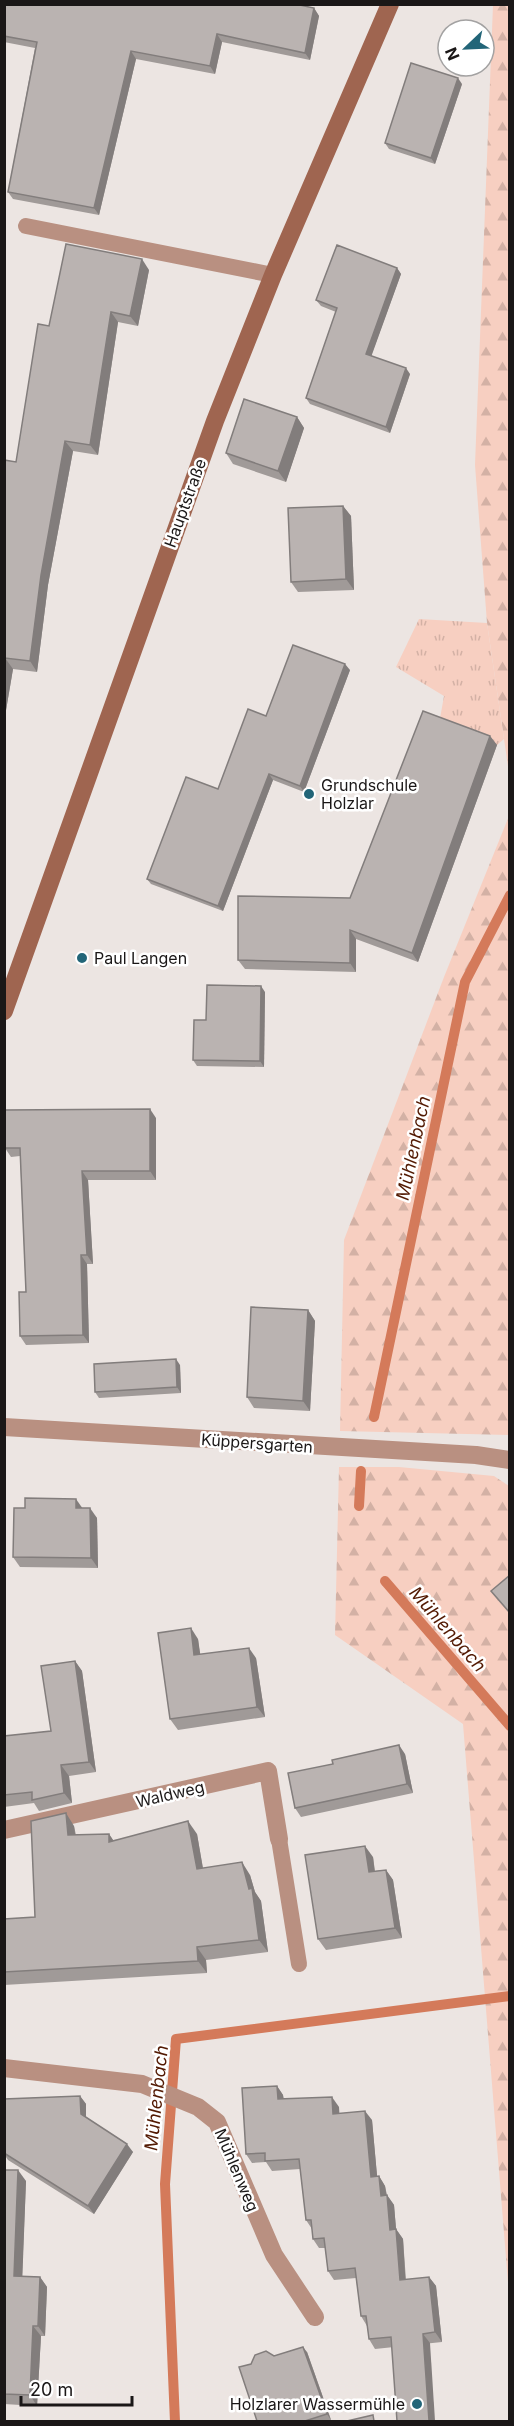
<svg xmlns="http://www.w3.org/2000/svg" width="514" height="2426" font-family="Inter,sans-serif">
<style>
.forest{fill:url(#forest-firs)}
.park{fill:url(#park-tufts)}
.lines{fill:none;stroke-linecap:round;stroke-linejoin:round}
.stream{stroke:#d47a5a;stroke-width:10}
.lane{stroke:#b99081;stroke-width:16}
.street{stroke:#b99081;stroke-width:18}
.secondary{stroke:#9f6550;stroke-width:18}
.wall{fill:#a09a98}
.shaded-wall{fill:#827d7c}
.building{fill:#bab3b1;stroke:#827d7c;stroke-width:1.5}
.poi-dot{fill:#226578;stroke:#fff;stroke-width:2}
.labels{text-anchor:middle;dominant-baseline:central;stroke-width:5;stroke-linejoin:round;paint-order:stroke}
.street-label{font-size:16px;fill:#1a1717;stroke:#fff}
.poi-label{font-size:16px;fill:#1a1717;stroke:#fff;text-anchor:start}
.water-label{font-size:18px;font-style:italic;fill:#531a03;stroke:#fff}
</style>
<defs>
<pattern id="forest-firs" width="22" height="20" patternUnits="userSpaceOnUse" patternTransform="scale(1.5)"><rect width="22" height="20" fill="#f7cfc1"/><path d="M5 1l3.5 6h-7zM16 11l3.5 6h-7z" fill="#d3b1a5"/></pattern>
<pattern id="park-tufts" width="24" height="20" patternUnits="userSpaceOnUse" patternTransform="scale(1.5)"><rect width="24" height="20" fill="#f7cfc1"/><path d="M3 7l-1-3M5 7V3M7 7l1-3M15 17l-1-3M17 17v-4M19 17l1-3" fill="none" stroke="#d3b1a5"/></pattern>
</defs>
<rect width="100%" height="100%" fill="#ece5e2"/>
<g class="forest">
<polygon points="509,4 509,773 487,623 475,465 493,5"/>
<polygon points="509,816 509,1435 340,1431 344,1240 444,977"/>
<polygon points="339,1467 399,1467 494,1476 509,1486 509,2295 463,1724 335,1635"/>
</g>
<polygon class="park" points="419,619 487,623 504,739 497,745 439,724 444,696 396,667"/>
<g class="lines">
<g class="stream">
<polyline points="374,1417 465,982 510,895"/>
<polyline points="359,1506 361,1471"/>
<polyline points="385,1581 510,1726"/>
<polyline points="175,2422 165,2184 176,2039 510,1996"/>
</g>
<g class="lane">
<polyline points="26,226 273,275"/>
<polyline points="279,1839 299,1964"/>
</g>
<g class="street">
<polyline points="4,1427 476,1455 510,1460"/>
<polyline points="4,1830 268,1771 279,1839"/>
<polyline points="4,2068 142,2084 198,2107 217,2122 274,2255 315,2317"/>
</g>
<polyline class="secondary" points="4,1011 215,421 273,275 390,4"/>
</g>
<g class="wall">
<polygon points="4,4 314,8 319,16 310,60 222,42 215,74 136,59 99,215 13,199 8,192 35,48 4,42"/>
<polygon points="462,84 435,164 389,149 385,143"/>
<polygon points="397,268 401,274 371,356 410,374 390,433 310,404 306,398 336,312 321,306 316,300"/>
<polygon points="149,270 138,326 118,322 98,455 73,451 48,585 37,672 13,669 4,722 4,460 16,462 49,326"/>
<polygon points="297,417 304,428 286,482 233,464 226,453"/>
<polygon points="343,506 351,516 354,590 298,592 291,582"/>
<polygon points="350,670 304,792 273,780 223,911 151,884 147,879 218,789 266,716"/>
<polygon points="490,736 497,745 418,962 356,939 356,972 245,969 238,960 350,898"/>
<polygon points="265,992 264,1067 197,1066 193,1060 206,1020"/>
<polygon points="156,1118 156,1180 88,1180 93,1264 87,1264 89,1343 26,1345 20,1336 26,1292 20,1156 11,1157 5,1148"/>
<polygon points="308,1310 315,1321 310,1411 254,1408 247,1397"/>
<polygon points="180,1365 181,1393 99,1398 95,1392"/>
<polygon points="83,1508 97,1518 98,1568 20,1567 13,1557"/>
<polygon points="198,1639 200,1655 256,1658 265,1717 178,1730 170,1719"/>
<polygon points="75,1661 82,1671 96,1772 69,1776 72,1803 39,1811 34,1803 4,1807 4,1736 51,1731"/>
<polygon points="405,1754 413,1793 301,1817 295,1808"/>
<polygon points="74,1826 76,1835 109,1834 113,1840 197,1834 203,1868 250,1875 255,1892 261,1901 268,1952 206,1960 207,1973 4,1985 4,1919 35,1917"/>
<polygon points="373,1857 375,1871 386,1870 393,1880 402,1938 326,1950 318,1939"/>
<polygon points="277,2086 283,2095 284,2099 339,2107 339,2114 372,2120 377,2176 379,2176 385,2186 387,2195 394,2205 396,2229 403,2239 406,2280 429,2277 436,2286 442,2342 375,2349 369,2339 367,2326 361,2316 356,2278 334,2280 328,2271 325,2248 319,2248 313,2239 312,2229 306,2220 300,2169 272,2171 266,2162 252,2163 246,2154"/>
<polygon points="80,2096 86,2104 86,2118 133,2152 94,2214 8,2160 4,2154 4,2099"/>
<polygon points="4,2170 26,2181 22,2276 40,2277 47,2287 45,2336 41,2336 37,2406 4,2404"/>
<polygon points="307,2352 331,2420 326,2421 257,2421 274,2356"/>
</g>
<g class="shaded-wall">
<polygon points="314,8 319,16 310,60 305,53"/>
<polygon points="217,34 222,42 215,74 210,66"/>
<polygon points="131,51 136,59 99,215 94,208"/>
<polygon points="458,78 462,84 435,164 431,158"/>
<polygon points="142,259 149,270 138,326 130,316"/>
<polygon points="397,268 401,274 370,360 366,354"/>
<polygon points="111,312 118,322 98,455 90,445"/>
<polygon points="406,368 410,374 390,433 386,427"/>
<polygon points="297,417 304,428 286,482 278,471"/>
<polygon points="65,441 73,451 48,585 37,672 30,661 41,575"/>
<polygon points="343,506 351,516 354,590 346,579"/>
<polygon points="5,658 13,669 4,722 4,664"/>
<polygon points="345,664 350,670 304,792 300,786"/>
<polygon points="490,736 497,745 418,962 412,953"/>
<polygon points="269,774 273,780 223,911 218,906"/>
<polygon points="350,930 356,939 356,972 350,963"/>
<polygon points="261,986 265,992 264,1067 260,1061"/>
<polygon points="150,1109 156,1118 156,1180 150,1171"/>
<polygon points="82,1171 88,1180 93,1264 87,1255"/>
<polygon points="81,1255 87,1264 89,1343 83,1335"/>
<polygon points="308,1310 315,1321 310,1411 303,1401"/>
<polygon points="176,1359 180,1365 181,1393 177,1387"/>
<polygon points="76,1499 83,1509 76,1508"/>
<polygon points="90,1508 97,1518 98,1568 91,1558"/>
<polygon points="191,1628 198,1639 202,1666 194,1655"/>
<polygon points="249,1648 256,1658 265,1717 257,1707"/>
<polygon points="75,1661 82,1671 96,1772 89,1762"/>
<polygon points="399,1745 405,1754 413,1793 407,1784"/>
<polygon points="61,1765 69,1776 72,1803 64,1793"/>
<polygon points="66,1813 74,1826 77,1848 68,1835"/>
<polygon points="188,1821 197,1834 205,1881 197,1869"/>
<polygon points="109,1834 117,1846 109,1842"/>
<polygon points="365,1846 373,1857 376,1883 369,1872"/>
<polygon points="242,1862 250,1875 255,1892 261,1901 268,1952 259,1940 249,1889"/>
<polygon points="386,1870 393,1880 402,1938 395,1928"/>
<polygon points="197,1947 206,1960 207,1973 198,1961"/>
<polygon points="277,2086 283,2095 284,2109 278,2099"/>
<polygon points="80,2096 86,2104 86,2122 81,2114"/>
<polygon points="332,2097 339,2107 340,2123 333,2114"/>
<polygon points="365,2111 372,2120 378,2186 371,2177"/>
<polygon points="127,2144 133,2152 94,2214 88,2206"/>
<polygon points="18,2170 26,2181 22,2286 14,2276"/>
<polygon points="379,2176 385,2186 388,2205 381,2196"/>
<polygon points="387,2195 394,2205 397,2240 390,2230"/>
<polygon points="396,2229 403,2239 406,2290 400,2280"/>
<polygon points="40,2277 47,2287 45,2336 38,2326"/>
<polygon points="429,2277 436,2286 442,2342 435,2332"/>
<polygon points="33,2326 41,2336 37,2406 30,2395"/>
<polygon points="423,2334 430,2343 435,2421 429,2421"/>
<polygon points="303,2347 307,2352 331,2420 327,2414"/>
</g>
<g class="building">
<polygon points="4,4 295,4 314,8 305,53 217,34 210,66 131,51 94,208 8,192 37,42 4,36"/>
<polygon points="411,63 458,78 431,158 385,143"/>
<polygon points="66,244 142,259 130,316 111,312 90,445 65,441 41,575 30,661 5,658 4,664 4,460 16,462 38,324 49,326"/>
<polygon points="337,245 397,268 366,354 406,368 386,427 306,398 337,308 316,300"/>
<polygon points="244,399 297,417 278,471 226,453"/>
<polygon points="343,506 346,579 291,582 288,508"/>
<polygon points="293,645 345,664 300,786 269,774 218,906 147,879 186,777 218,789 248,709 266,716"/>
<polygon points="423,711 490,736 412,953 350,930 350,963 238,960 238,896 350,898"/>
<polygon points="207,985 261,986 260,1061 193,1060 194,1020 206,1020"/>
<polygon points="150,1109 150,1171 82,1171 87,1255 81,1255 83,1335 20,1336 19,1292 26,1292 20,1148 5,1148 4,1110"/>
<polygon points="251,1307 308,1310 303,1401 247,1397"/>
<polygon points="176,1359 177,1387 95,1392 94,1364"/>
<polygon points="25,1498 76,1499 76,1508 90,1508 91,1558 13,1557 14,1508 25,1508"/>
<polygon points="510,1575 510,1613 491,1591"/>
<polygon points="191,1628 194,1655 249,1648 257,1707 170,1719 158,1633"/>
<polygon points="75,1661 89,1762 61,1765 64,1793 32,1800 32,1792 4,1795 4,1736 51,1731 41,1666"/>
<polygon points="399,1745 407,1784 295,1808 288,1773 333,1764 332,1760"/>
<polygon points="66,1813 68,1835 109,1834 109,1842 188,1821 197,1869 242,1862 249,1889 252,1888 259,1940 197,1947 198,1961 4,1972 4,1919 35,1917 31,1821"/>
<polygon points="365,1846 369,1872 386,1870 395,1928 318,1939 305,1855"/>
<polygon points="277,2086 278,2099 332,2097 333,2114 365,2111 371,2177 379,2176 381,2196 387,2195 390,2230 396,2229 400,2280 429,2277 435,2332 423,2334 429,2421 397,2421 391,2337 369,2339 366,2316 361,2316 355,2268 328,2271 324,2238 313,2239 311,2220 306,2220 299,2159 265,2161 265,2153 246,2154 242,2088"/>
<polygon points="80,2096 81,2114 127,2144 88,2206 4,2153 4,2099"/>
<polygon points="4,2170 18,2170 14,2276 40,2277 38,2326 33,2326 30,2395 4,2394"/>
<polygon points="303,2347 327,2414 305,2421 257,2421 239,2367 251,2364 255,2355 266,2351 274,2356"/>
<polygon points="373,2415 374,2421 347,2421"/>
</g>
<g class="poi-dot">
<circle cx="309" cy="794" r="6"/>
<circle cx="82" cy="958" r="6"/>
<circle cx="417" cy="2404" r="6"/>
</g>
<g class="labels">
<g class="street-label">
<text transform="translate(185 503) rotate(-70)">Hauptstraße</text>
<text transform="translate(257 1443) rotate(4)">Küppersgarten</text>
<text transform="translate(170 1794) rotate(-13)">Waldweg</text>
<text transform="translate(237 2170) rotate(67)">Mühlenweg</text>
</g>
<g class="poi-label">
<text x="321" y="785">Grundschule<tspan x="321" dy="18">Holzlar</tspan></text>
<text x="94" y="958">Paul Langen</text>
<text x="405" y="2404" text-anchor="end">Holzlarer Wassermühle</text>
</g>
<g class="water-label">
<text transform="translate(413 1148) rotate(-78)">Mühlenbach</text>
<text transform="translate(448 1629) rotate(49)">Mühlenbach</text>
<text transform="translate(156 2098) rotate(-84)">Mühlenbach</text>
</g>
</g>
<rect width="514" height="2426" fill="none" stroke="#1a1717" stroke-width="12"/>
<g transform="translate(466 48) rotate(247)"><circle r="28" fill="#ffffff" stroke="#a3a2a2" stroke-width="1.5"/>
<path d="M0-4.5L10 22L0 15L-10 22Z" fill="#226578"/>
<text y="-9" font-size="16" font-weight="bold" text-anchor="middle" fill="#1a1717">N</text>
</g>
<path d="M21 2396v9h111v-9" fill="none" stroke="#1a1717" stroke-width="3"/>
<text x="30" y="2396" font-size="18" fill="#1a1717" stroke="#ffffff" stroke-width="4.5" paint-order="stroke">20 m</text>
</svg>
